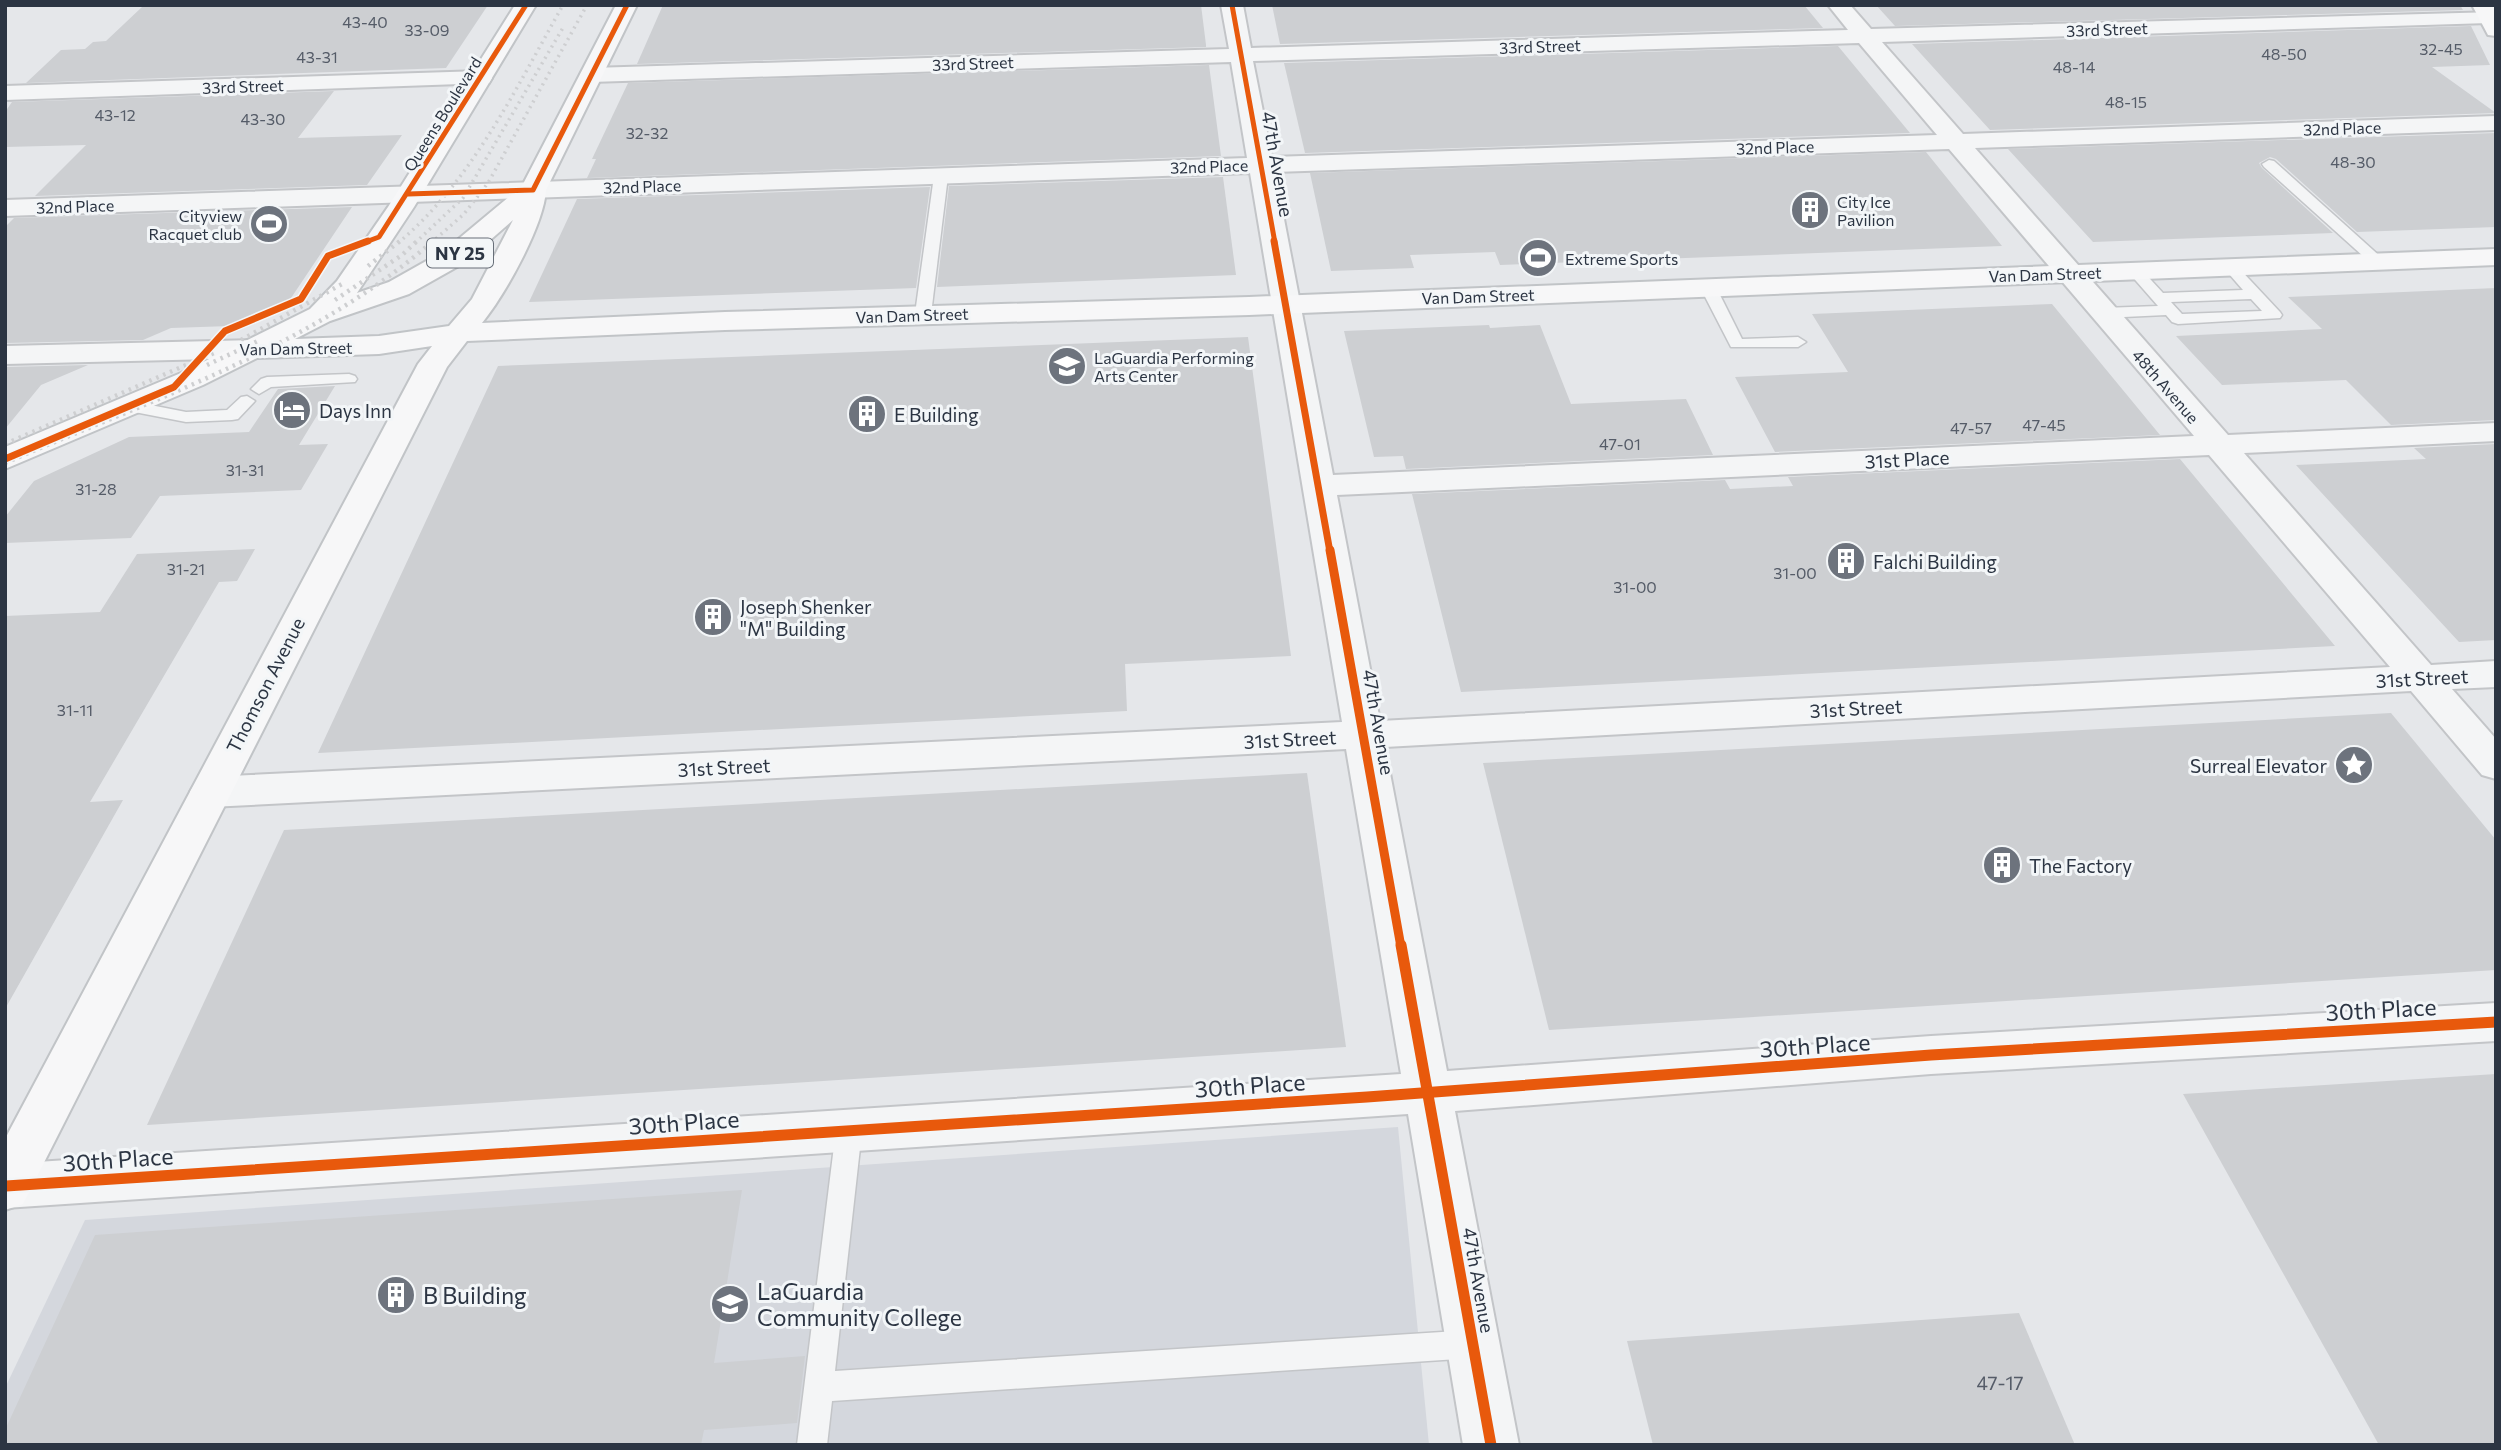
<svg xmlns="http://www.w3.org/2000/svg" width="2501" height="1450" font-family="Commissioner,sans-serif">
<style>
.built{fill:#d4d7dd}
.building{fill:#cdcfd2}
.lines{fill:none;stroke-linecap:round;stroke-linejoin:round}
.lane-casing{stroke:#c3c5c8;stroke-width:3}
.street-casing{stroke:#c3c5c8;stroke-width:4}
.secondary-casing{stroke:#c3c5c8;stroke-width:4}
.primary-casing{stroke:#c1c4c7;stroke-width:4}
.lane{fill:#f4f5f6;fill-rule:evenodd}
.street{fill:#f4f5f6;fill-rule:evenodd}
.secondary{fill:#f7f7f8;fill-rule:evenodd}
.primary{fill:#f7f7f8;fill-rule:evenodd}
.rail-far1{stroke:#cecfd1;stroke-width:3.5;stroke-dasharray:2 4.5;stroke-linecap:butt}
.rail{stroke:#cecfd1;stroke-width:4.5;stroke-dasharray:2.5 5;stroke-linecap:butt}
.cycleway-far3-casing{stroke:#f3f6f8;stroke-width:8}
.cycleway-far2-casing{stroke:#f3f6f8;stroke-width:10}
.cycleway-far1-casing{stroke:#f3f6f8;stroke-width:13}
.cycleway-casing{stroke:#f3f6f8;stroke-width:16}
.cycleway-far3{stroke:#e8590c;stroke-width:5}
.cycleway-far2{stroke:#e8590c;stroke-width:7}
.cycleway-far1{stroke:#e8590c;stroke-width:9}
.cycleway{stroke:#e8590c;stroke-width:11}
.labels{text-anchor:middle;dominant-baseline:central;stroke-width:6;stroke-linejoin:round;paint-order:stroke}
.number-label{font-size:16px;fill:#555c68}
.far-street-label{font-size:16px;fill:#2c3543;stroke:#f3f6f8}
.far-poi-label{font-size:16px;fill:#2c3543;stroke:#f3f6f8;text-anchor:start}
.shield{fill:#f3f6f8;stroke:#686f79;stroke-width:2}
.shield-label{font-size:18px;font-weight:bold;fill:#2c3543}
.street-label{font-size:19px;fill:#2c3543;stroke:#f3f6f8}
.poi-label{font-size:19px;fill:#2c3543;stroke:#f3f6f8;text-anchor:start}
.near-number-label{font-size:19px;fill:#555c68}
.near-street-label{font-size:23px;fill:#2c3543;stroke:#f3f6f8}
.near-poi-label{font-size:23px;fill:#2c3543;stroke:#f3f6f8;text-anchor:start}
</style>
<rect width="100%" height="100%" fill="#e5e7ea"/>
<polygon class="built" points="1398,1127 1429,1445 5,1445 5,1388 85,1220"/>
<g class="building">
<polygon points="200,5 488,5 446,68 26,83 61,50 85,49 93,42 106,41 142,7"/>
<polygon points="663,5 1201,5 1206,45 1206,47 637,64"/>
<polygon points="1272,5 1804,5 1823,28 1280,44"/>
<polygon points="1876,5 2460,5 2463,10 1895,26"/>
<polygon points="2471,26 2490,65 2432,67 2496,113 1990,130 1912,44"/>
<polygon points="1838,46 1910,133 1305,153 1284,63"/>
<polygon points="1209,65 1221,156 587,178 596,159 592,159 628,83"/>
<polygon points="334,91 298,138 402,135 367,185 35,196 86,145 5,147 5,112 12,102"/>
<polygon points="2496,133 2496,227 2357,232 2276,159 2270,157 2259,163 2262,168 2333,233 2093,242 2008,149"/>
<polygon points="1926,152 2002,246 1500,265 1495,252 1410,255 1414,268 1331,271 1310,173"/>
<polygon points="1223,177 1236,275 937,287 949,186"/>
<polygon points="930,187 916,288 529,302 577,199"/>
<polygon points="352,207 289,301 230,326 171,328 143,340 5,343 5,227 14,218"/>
<polygon points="2496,288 2496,420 2391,425 2346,380 2222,385 2176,336 2322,329 2288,297"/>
<polygon points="2052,304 2160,435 1775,452 1735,377 1848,372 1812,314"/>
<polygon points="1489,325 1490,328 1540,325 1571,404 1686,399 1713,455 1406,469 1403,456 1374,457 1344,331"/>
<polygon points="1248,337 1291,656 1125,664 1127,711 318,753 498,366"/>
<polygon points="88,365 41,385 5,429 5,367"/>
<polygon points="335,386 299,445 328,444 301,490 160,496 131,538 5,543 5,517 34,481 129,437 249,432 278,389"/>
<polygon points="2496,444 2496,640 2459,642 2296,465 2426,459 2414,448"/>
<polygon points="2180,459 2335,646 1461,692 1412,494 1725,480 1730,489 1793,486 1788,477"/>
<polygon points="255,549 237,581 219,582 90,802 123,800 5,1009 5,616 100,612 137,554"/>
<polygon points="2391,713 2496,840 2496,970 1549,1030 1483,763"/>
<polygon points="1307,773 1346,1047 147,1125 284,830"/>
<polygon points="2496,1074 2496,1445 2379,1445 2183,1094"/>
<polygon points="742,1190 714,1363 805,1356 797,1423 704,1430 701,1445 5,1445 5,1430 95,1235"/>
<polygon points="2019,1313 2075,1445 1653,1445 1627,1341"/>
</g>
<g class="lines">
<defs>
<g id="lane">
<polygon points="2269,160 2274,161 2383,259 2385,262 2383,265 2373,265 2264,167 2262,164"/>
<polygon points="941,172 948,176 931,314 923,319 915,314 934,176"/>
<path d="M2230,263L2235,264L2280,312L2282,315L2280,318L2178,324L2172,322L2166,315L2103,318L2095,313L2103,308L2158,306L2130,274L2127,271L2130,268H2140L2163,293L2243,290L2223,267ZM2251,299L2262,311L2182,314L2171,302Z"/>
<polygon points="1708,282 1716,287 1742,339 1798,337 1806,342 1798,347 1731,347 1700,287"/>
<polygon points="349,374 355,376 357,379 355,382 271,387 259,394 251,389 261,379 267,377"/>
<polygon points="247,396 255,401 238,419 232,420 186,422 124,410 122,406 130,401 186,412 227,410 241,397"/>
<polygon points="849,1119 858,1122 862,1130 835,1371 1473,1330 1483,1334 1488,1344 1483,1354 1473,1358 832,1401 827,1445 797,1445 836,1130 840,1122"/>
</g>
<g id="street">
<path d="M1221,5H1243L1251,48L1848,30L1828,5H1850L1871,29L2496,12V22L2489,23L1882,42L1963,134L2496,116V130L1975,148L2228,435L2496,423V441L2244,453L2431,665L2496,661V687L2452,689L2496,739V779L2482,775L2411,691L1385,747L1447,1071L1931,1036L2496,1003V1041L1931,1074L1455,1111L1519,1445H1463L1408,1114L5,1208L6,1164L1401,1074L1346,749L210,807L196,802L190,792L196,782L210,777L1342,722L1250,173L5,216V200L1247,158L1231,62L591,82L583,80L580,75L583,70L591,68L1229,49ZM1859,43L1937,135L1272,157L1253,61ZM1949,149L2194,436L1333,475L1275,172ZM2209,455L2390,667L1380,721L1337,495Z"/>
<polygon points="481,71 489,73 492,78 489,83 5,100 5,86"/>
<polygon points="257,340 267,343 272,349 267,355 257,358 5,364 5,346"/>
</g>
<polygon id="secondary" points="2472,5 2493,5 2496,11 2496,36 2488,35"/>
<path id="primary" d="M515,5H536L414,207L357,293L389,282L444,251L522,186L616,5H637L546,190C544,225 505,295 482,323L725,312L1249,297L2496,249V265L1249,315L725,330L467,341L447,367L23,1204L5,1210V1139L418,364L432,346L379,354L257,358L203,385L5,469V447L181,373L310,309L337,281L388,207ZM513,220L472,299L449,326L379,336L295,339L330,321L409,294L464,263Z"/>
</defs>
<use href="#lane" class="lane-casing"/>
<use href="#street" class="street-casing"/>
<use href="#secondary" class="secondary-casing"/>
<use href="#primary" class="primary-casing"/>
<use href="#lane" class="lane"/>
<use href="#street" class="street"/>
<use href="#secondary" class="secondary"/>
<use href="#primary" class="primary"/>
<g class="rail-far1">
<path d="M398,243C472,181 516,88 563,5"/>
<polyline points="415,243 463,198 564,26"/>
<polyline points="431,243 464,214 488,183 587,5"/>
</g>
<g class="rail">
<polyline points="368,266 400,241"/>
<polyline points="335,300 402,255 417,241"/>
<polyline points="241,340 342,284"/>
<polyline points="207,365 258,341"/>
<polyline points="5,444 216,352"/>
<path d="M5,463C151,400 312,347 433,241"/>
</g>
<defs>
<g id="cycleway-far3">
<polyline points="1232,5 1275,243"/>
<polyline points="408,194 533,190 627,5"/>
<polyline points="363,243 379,237 526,5"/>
</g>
<g id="cycleway-far2">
<polyline points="1274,241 1330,552"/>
<polyline points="5,459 174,387 225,331 301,299 328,256 368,241"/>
</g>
<polyline id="cycleway-far1" points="1330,550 1401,947"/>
<g id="cycleway">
<polyline points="1401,945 1491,1445"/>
<polyline points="6,1186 1367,1097 1931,1055 2496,1022"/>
</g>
</defs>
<use href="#cycleway-far3" class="cycleway-far3-casing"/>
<use href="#cycleway-far2" class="cycleway-far2-casing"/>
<use href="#cycleway-far1" class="cycleway-far1-casing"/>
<use href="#cycleway" class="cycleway-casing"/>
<use href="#cycleway-far3" class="cycleway-far3"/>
<use href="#cycleway-far2" class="cycleway-far2"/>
<use href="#cycleway-far1" class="cycleway-far1"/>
<use href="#cycleway" class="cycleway"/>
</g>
<defs>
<symbol id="building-disc" viewBox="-11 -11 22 22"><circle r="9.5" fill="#6d737d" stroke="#f3f6f8"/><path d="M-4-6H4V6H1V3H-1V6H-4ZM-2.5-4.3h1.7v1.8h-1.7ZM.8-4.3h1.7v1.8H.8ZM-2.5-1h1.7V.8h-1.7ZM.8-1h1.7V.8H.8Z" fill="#fff"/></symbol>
<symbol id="stadium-disc" viewBox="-11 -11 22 22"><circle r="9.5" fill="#6d737d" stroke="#f3f6f8"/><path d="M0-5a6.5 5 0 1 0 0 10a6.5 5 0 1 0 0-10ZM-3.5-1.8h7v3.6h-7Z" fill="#fff"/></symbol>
<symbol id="university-disc" viewBox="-11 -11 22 22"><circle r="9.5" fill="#6d737d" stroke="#f3f6f8"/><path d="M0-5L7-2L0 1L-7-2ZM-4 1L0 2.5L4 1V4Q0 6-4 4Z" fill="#fff"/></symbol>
<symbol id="hotel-disc" viewBox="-11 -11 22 22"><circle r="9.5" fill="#6d737d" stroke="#f3f6f8"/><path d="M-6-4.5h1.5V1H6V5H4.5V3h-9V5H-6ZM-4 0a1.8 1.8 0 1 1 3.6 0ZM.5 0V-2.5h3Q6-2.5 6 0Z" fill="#fff"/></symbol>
<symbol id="sight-disc" viewBox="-11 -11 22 22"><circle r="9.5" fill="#6d737d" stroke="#f3f6f8"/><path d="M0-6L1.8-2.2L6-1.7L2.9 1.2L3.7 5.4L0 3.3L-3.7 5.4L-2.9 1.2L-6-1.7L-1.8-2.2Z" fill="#fff"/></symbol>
</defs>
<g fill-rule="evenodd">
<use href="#building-disc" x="1788" y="188" width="44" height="44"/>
<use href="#stadium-disc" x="247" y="202" width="44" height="44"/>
<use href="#stadium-disc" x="1516" y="236" width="44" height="44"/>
<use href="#university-disc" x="1045" y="344" width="44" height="44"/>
<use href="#hotel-disc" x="270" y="388" width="44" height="44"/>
<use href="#building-disc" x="845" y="392" width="44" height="44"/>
<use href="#building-disc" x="1824" y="539" width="44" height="44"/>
<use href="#building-disc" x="691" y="595" width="44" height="44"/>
<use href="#sight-disc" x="2332" y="743" width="44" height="44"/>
<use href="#building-disc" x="1980" y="843" width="44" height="44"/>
<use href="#building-disc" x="374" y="1273" width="44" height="44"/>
<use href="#university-disc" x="708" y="1282" width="44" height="44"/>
</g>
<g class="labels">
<g class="number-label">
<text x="365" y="21">43-40</text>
<text x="427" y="29">33-09</text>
<text x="2441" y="48">32-45</text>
<text x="2284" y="53">48-50</text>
<text x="317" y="56">43-31</text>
<text x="2074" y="66">48-14</text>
<text x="2126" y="101">48-15</text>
<text x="115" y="114">43-12</text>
<text x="263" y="118">43-30</text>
<text x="647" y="132">32-32</text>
<text x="2353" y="161">48-30</text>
<text x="2044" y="424">47-45</text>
<text x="1971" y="427">47-57</text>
<text x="1620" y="443">47-01</text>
<text x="245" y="469">31-31</text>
<text x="96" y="488">31-28</text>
<text x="186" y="568">31-21</text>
<text x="1795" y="572">31-00</text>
<text x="1635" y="586">31-00</text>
<text x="75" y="709">31-11</text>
</g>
<g class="far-street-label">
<text transform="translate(2107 29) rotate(-2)">33rd Street</text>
<text transform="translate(1540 46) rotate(-2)">33rd Street</text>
<text transform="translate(973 63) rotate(-2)">33rd Street</text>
<text transform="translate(243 86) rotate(-2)">33rd Street</text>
<text transform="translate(442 114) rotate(-58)">Queens Boulevard</text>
<text transform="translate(2342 128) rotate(-2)">32nd Place</text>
<text transform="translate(1775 147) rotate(-2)">32nd Place</text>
<text transform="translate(1209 166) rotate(-2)">32nd Place</text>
<text transform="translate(642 186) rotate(-2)">32nd Place</text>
<text transform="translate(75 206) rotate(-2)">32nd Place</text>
<text transform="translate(2045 274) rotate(-2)">Van Dam Street</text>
<text transform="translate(1478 296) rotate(-2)">Van Dam Street</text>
<text transform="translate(912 315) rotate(-2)">Van Dam Street</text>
<text transform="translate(296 348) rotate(-1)">Van Dam Street</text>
<text transform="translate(2166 386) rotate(49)">48th Avenue</text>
</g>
<g class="far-poi-label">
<text x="1837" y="201">City Ice<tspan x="1837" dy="18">Pavilion</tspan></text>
<text x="242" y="215" text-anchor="end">Cityview<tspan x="242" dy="18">Racquet club</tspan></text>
<text x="1565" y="258">Extreme Sports</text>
<text x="1094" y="357">LaGuardia Performing<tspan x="1094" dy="18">Arts Center</tspan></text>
</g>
<rect class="shield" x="427" y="238.5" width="66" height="29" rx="5"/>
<g class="shield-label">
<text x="460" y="253">NY 25</text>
</g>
<g class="street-label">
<text transform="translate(1278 164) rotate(80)">47th Avenue</text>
<text transform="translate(1907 459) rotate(-3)">31st Place</text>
<text transform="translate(2422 678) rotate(-3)">31st Street</text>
<text transform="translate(265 685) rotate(-63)">Thomson Avenue</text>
<text transform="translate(1856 708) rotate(-3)">31st Street</text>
<text transform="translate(1379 722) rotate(80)">47th Avenue</text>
<text transform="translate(1290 739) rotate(-3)">31st Street</text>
<text transform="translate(724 767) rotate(-3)">31st Street</text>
<text transform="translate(1479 1280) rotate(80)">47th Avenue</text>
</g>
<g class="poi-label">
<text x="319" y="410">Days Inn</text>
<text x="894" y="414">E Building</text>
<text x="1873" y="561">Falchi Building</text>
<text x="740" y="606">Joseph Shenker<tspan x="740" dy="22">"M" Building</tspan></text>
<text x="2327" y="765" text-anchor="end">Surreal Elevator</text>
<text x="2029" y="865">The Factory</text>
</g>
<g class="near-number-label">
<text x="2000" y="1382">47-17</text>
</g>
<g class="near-street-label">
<text transform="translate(2381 1009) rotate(-3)">30th Place</text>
<text transform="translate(1815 1045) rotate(-4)">30th Place</text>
<text transform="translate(1250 1085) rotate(-4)">30th Place</text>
<text transform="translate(684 1122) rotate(-4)">30th Place</text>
<text transform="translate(118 1159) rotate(-4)">30th Place</text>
</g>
<g class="near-poi-label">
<text x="757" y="1291">LaGuardia<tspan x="757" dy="26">Community College</tspan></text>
<text x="423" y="1295">B Building</text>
</g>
</g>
<rect width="2501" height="1450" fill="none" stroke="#2c3543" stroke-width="14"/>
</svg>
